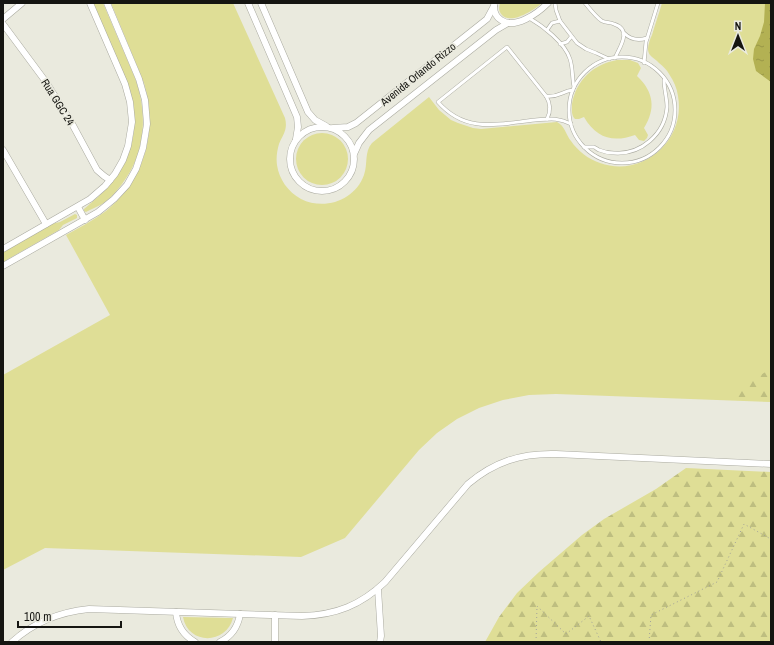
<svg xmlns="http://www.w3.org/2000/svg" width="774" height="645" font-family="'Archivo Narrow',sans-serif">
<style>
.green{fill:#dfde96}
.forest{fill:url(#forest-firs)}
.water{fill:url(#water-ripples)}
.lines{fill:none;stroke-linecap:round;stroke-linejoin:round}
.service-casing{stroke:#aaaaa0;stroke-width:4}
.minor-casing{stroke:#aaaaa0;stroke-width:7}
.path{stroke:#a2a299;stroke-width:1;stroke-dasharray:1 3;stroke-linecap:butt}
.service{stroke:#fff;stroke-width:3}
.minor{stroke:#fff;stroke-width:6}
.labels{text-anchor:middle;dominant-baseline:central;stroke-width:3.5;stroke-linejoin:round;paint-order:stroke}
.street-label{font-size:11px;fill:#151511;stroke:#eaeade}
</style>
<defs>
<pattern id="forest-firs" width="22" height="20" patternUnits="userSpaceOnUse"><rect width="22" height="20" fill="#dfde96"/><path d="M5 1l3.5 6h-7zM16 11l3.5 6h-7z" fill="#bebe80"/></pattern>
<pattern id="water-ripples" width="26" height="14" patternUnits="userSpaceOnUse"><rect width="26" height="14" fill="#b3b153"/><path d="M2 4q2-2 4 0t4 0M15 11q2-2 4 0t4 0" fill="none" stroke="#999747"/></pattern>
</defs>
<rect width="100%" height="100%" fill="#eaeade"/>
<g class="green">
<path d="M93,3H103L135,78C148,114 146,153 122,184C117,190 112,197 105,202C101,205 92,209 86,212L84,211V209C90,204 92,202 98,197C101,193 106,190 109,186C123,172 133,148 134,128C134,122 134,116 134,109Z"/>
<path d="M111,3H233L285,118C288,130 283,134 279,144C277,151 276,158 277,165C279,179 288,192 301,199C325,211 355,200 364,175C368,164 364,152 372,143L429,97L439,110L451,120L458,123L473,128L481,129L557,122C565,126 566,135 571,141C578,151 588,159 600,163C642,178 686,141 678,96C677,89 674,81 669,74C667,70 663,66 659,63C657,60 652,58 650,55C649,54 648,51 648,49C648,45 650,39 652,35C655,24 659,14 662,3H771V402L556,394L529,395L503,400L479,408L457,419L437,433L419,450L345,538L301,557L45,548L3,570V375L110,315L66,235C80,227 94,220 106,211C145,179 158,131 144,83Z"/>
<path d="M500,3H542C534,10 511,25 502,15C498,11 499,7 500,3Z"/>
<path d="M617,60H630L638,63L641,68L637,76C654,92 656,109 644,128L648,135L647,138L644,141L639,140L635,135C613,143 596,138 584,117L579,119H575C571,115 572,110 572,104C576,80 594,64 617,60Z"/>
<circle cx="322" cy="159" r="26"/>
<polygon points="75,214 77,215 77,218 63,225 59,230 3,262 3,252 51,224 60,222"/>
<path d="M183,617L232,618H233C226,645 188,645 183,617Z"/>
</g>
<g class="forest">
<polygon points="771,369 771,399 728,398 746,383"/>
<polygon points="686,468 771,472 771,642 485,642 499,617 517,593 539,572 582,535 604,519 656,489"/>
</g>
<polygon class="water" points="765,3 771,3 771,82 756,71 753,59 754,49 760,36 764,22"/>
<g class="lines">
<defs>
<g id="service">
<polyline points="555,3 556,10 560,21 577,43 586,49 596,53 609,59"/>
<path d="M585,3C589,8 597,18 602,21C606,23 610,22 614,24C633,30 619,48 615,58"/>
<path d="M529,18C543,26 565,43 570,59C573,68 572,78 574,87"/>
<polyline points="547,30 552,23 560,21"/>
<path d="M624,33C631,40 638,41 647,38"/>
<polyline points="560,44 567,42 571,37"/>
<circle cx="622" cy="110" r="53"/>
<polyline points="644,63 646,42 658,3"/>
<path d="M546,96C551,104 551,111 547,119"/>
<path d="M571,124C558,117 549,119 535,120C498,124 466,134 438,102L507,47L546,96C558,98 562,91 573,90"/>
<path d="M584,147C587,147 591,147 594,147C596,148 597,149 599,150C604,152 609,153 614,153C641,155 665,134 667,107C667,98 664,89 664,80"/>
</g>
<g id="minor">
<polyline points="248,3 297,117 298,127 296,139"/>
<polyline points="261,3 308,112 315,120 326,126"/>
<path d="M494,6C494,12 496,17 501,20C515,30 538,13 548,3"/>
<polyline points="3,19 22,3"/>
<polyline points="3,24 46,82 70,120 97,170 104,176 110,180"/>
<circle cx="322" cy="159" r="32"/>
<polyline points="333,128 348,127 356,123 487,19 494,6"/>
<polyline points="3,150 46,224"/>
<polyline points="354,154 359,143 369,130 496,30 508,23"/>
<polyline points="78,207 85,220"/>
<polyline points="3,249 90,199 105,186 115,174 123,160 128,146 132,122 130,102 125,84 90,3"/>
<polyline points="3,266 98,212 114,199 127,185 136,169 143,148 147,124 145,100 139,79 107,3"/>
<polyline points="378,589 381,636 380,642"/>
<path d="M176,612C177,626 183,635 195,642"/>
<path d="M12,642C34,622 59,612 89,609L302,616C336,615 361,605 385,582L468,484C494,462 521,453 556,454L771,464"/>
<path d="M220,642C232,636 238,627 240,614"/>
<polyline points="275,642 275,615"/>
</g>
</defs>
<use href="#service" class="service-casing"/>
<use href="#minor" class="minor-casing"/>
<g class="path">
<polyline points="536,642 537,606 566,634 589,616 601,642"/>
<polyline points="649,642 651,615 717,582 744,524 769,538 771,538"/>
</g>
<use href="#service" class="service"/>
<use href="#minor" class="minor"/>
</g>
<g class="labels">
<g class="street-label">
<text transform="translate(418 74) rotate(-39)">Avenida Orlando Rizzo</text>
<text transform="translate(58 102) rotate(58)">Rua GGC 24</text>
</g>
</g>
<rect width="774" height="645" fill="none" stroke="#151511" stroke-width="8"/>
<g transform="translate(738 36)" stroke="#eaeade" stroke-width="3" paint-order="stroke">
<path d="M0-3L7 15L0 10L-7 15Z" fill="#151511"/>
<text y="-6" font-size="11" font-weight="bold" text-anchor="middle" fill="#151511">N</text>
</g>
<path d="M18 621v6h103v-6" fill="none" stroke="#151511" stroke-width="2"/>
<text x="24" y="621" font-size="12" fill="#151511" stroke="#eaeade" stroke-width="3" paint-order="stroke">100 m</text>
</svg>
